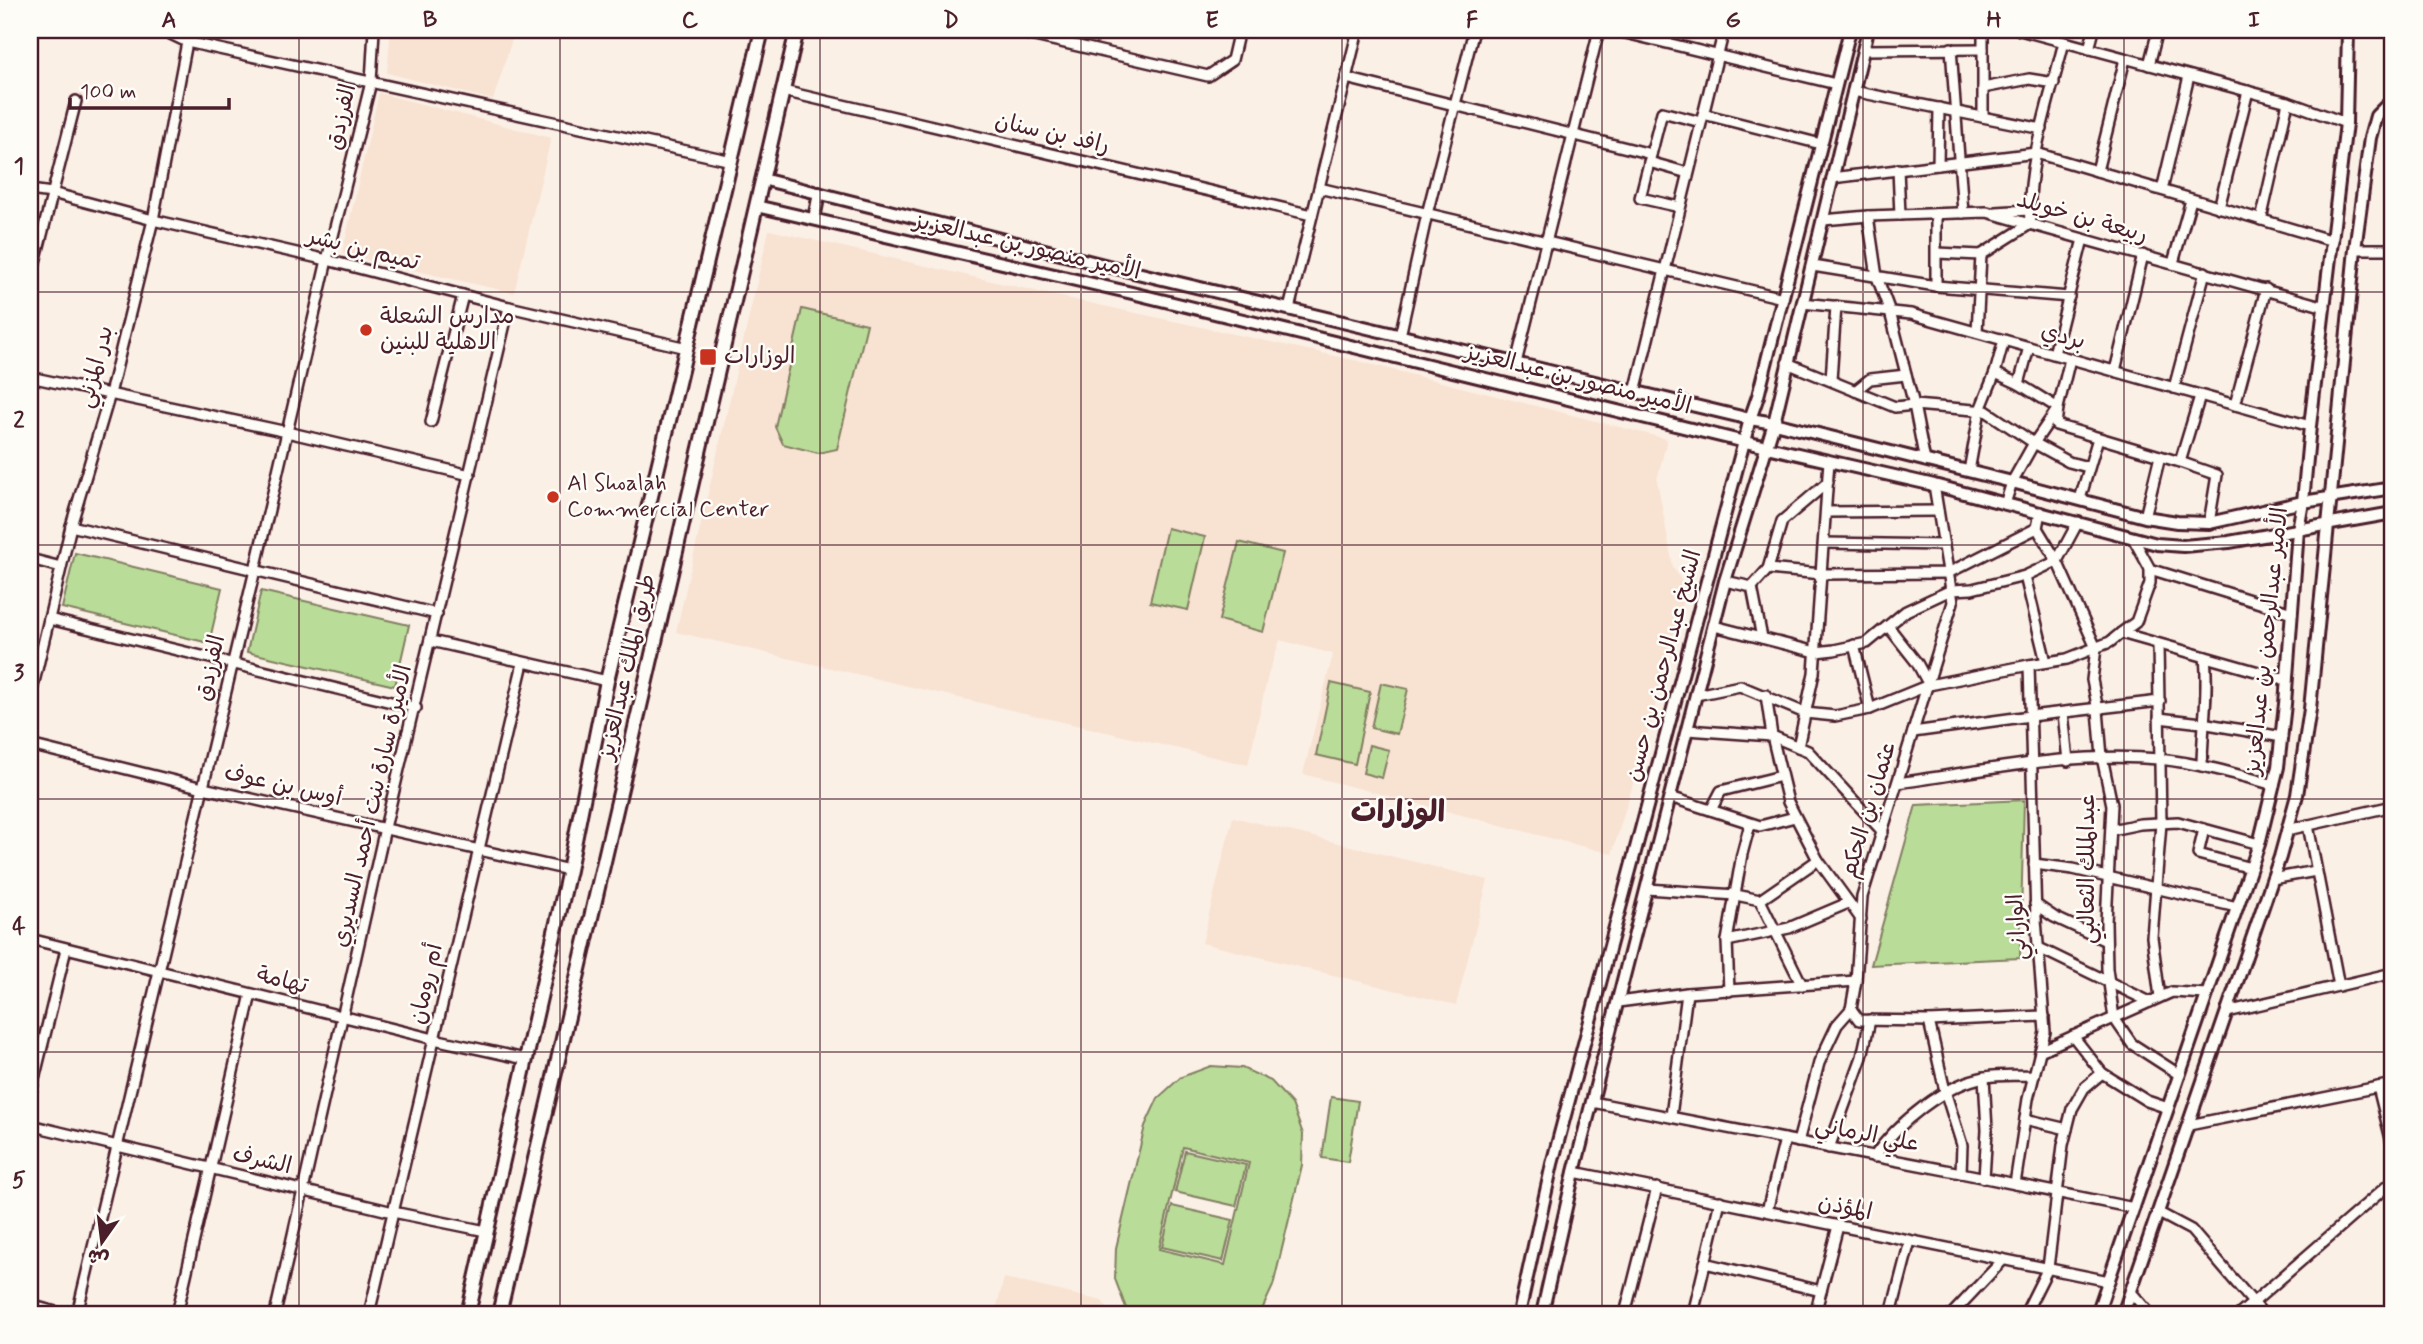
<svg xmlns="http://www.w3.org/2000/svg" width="2423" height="1344" font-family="Mynerve,'Playpen Sans Arabic',sans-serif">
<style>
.built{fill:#f8e2d2}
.green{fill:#b9dd98;stroke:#827e62;stroke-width:2;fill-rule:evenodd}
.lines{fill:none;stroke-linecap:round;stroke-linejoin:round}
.minor-casing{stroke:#4a1f2b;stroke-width:14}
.tertiary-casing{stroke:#4a1f2b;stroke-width:16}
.secondary-casing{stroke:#4a1f2b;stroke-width:18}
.minor{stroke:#fdfcf7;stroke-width:9}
.tertiary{stroke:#fdfcf7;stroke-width:10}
.secondary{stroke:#fdfcf7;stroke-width:12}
.grid{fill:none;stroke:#4a1f2b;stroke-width:2;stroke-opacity:0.55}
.poi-dot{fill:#c8321e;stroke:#fdfcf7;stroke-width:2.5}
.labels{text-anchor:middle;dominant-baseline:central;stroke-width:5;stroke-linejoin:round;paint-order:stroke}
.street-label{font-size:23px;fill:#4a1f2b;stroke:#fdfcf7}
.poi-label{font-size:23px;fill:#4a1f2b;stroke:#fdfcf7;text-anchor:start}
.district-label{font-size:30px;font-weight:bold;fill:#4a1f2b;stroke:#fdfcf7}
.neatline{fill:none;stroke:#4a1f2b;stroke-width:2.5}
.grid-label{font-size:23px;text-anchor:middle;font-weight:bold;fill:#4a1f2b}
</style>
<rect width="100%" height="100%" fill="#fbf0e6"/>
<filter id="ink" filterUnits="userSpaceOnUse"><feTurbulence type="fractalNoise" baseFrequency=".0143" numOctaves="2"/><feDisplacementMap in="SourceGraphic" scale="14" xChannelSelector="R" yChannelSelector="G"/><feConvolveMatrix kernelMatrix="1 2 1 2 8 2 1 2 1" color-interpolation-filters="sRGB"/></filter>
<g filter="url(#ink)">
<g class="built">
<polygon points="391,30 515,30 493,100 387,73"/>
<polygon points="379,93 551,138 514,293 342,254"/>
<polygon points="769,230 1057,296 1354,360 1667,439 1657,480 1673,567 1686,588 1646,740 1612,854 1303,774 1333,654 1280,640 1268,675 1248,765 676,632"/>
<polygon points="1233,817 1488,880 1456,1005 1202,943"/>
<polygon points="1004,1278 1102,1301 1111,1314 995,1314"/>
</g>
<g class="green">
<polygon points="802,309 867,324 837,449 818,453 783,444 775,427"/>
<polygon points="1167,528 1205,537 1188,610 1150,602"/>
<polygon points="1239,542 1283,553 1263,632 1219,620"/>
<polygon points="75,553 222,588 209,643 62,608"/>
<polygon points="261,591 409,625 395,686 247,652"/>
<polygon points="1331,683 1370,692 1355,764 1316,755"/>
<polygon points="1381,683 1408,689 1397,734 1371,728"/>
<polygon points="1369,745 1389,750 1382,778 1363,773"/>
<polygon points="2024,800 2020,958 1871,965 1916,805"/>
<path d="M1211,1066L1242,1068L1271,1081L1292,1104L1303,1134L1302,1165L1273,1286L1260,1314H1131L1126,1308L1115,1279L1116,1248L1145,1126L1158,1098L1181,1077ZM1183,1147L1249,1163L1225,1265L1159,1249Z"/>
<polygon points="1331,1097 1358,1101 1348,1162 1322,1158"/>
<polygon points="1185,1151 1246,1165 1236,1206 1175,1192"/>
<polygon points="1172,1206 1233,1220 1223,1261 1162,1247"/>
</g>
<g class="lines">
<defs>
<g id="minor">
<polyline points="162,30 187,42 732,161"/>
<polyline points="1009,30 1208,76 1232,60 1239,30"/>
<polyline points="1613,30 1836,84"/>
<polyline points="2020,30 2288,102 2346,123"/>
<polyline points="1951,48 1963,213"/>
<polyline points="2089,49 2094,30"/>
<polyline points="1863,50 1983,49"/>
<polyline points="2149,65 2158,30"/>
<polyline points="1346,78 1651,154"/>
<polyline points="1983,88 2029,79 2054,83"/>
<polyline points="783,91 1312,215"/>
<polyline points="1853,91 2042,129"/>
<polyline points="1703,114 1821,144"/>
<polyline points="1983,117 1983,30"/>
<polyline points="1649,162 1688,173"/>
<polyline points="1938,165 1939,108"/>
<polyline points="1898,169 1900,215"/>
<polyline points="2097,171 2125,59"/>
<polyline points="1832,178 2036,153 2333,241"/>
<polyline points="1319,188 1783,298"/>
<polyline points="30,190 52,193 153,220 327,260 509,307 687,348"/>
<polyline points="2162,190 2189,76"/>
<polyline points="1680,207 1640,198 1662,112 1701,122"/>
<polyline points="2219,208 2248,91"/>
<polyline points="1996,212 2029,210"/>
<polyline points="1936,214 1936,286"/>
<polyline points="1868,216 1877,277 1890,312 1914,405 1925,461"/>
<polyline points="1823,220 1868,216 1987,212 2325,307"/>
<polyline points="2261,220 2288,102"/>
<polyline points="2355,249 2393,249"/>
<path d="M1937,253L1981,255L2030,224C2026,166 2050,99 2064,42"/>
<polyline points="2173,263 2191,200"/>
<polyline points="34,266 76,101"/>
<polyline points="1813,266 1936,286 2069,297"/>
<polyline points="1802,303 1911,314 2310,426"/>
<polyline points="1289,309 1358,30"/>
<polyline points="1977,332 1981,255"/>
<polyline points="1400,336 1427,214 1474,30"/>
<polyline points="2054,354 2083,239"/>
<polyline points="1516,363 1599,30"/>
<polyline points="1787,363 1895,407 1914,405 1986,411 2034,443 2069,462 2088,467"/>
<polyline points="2115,371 2143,255"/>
<polyline points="1995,373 2019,384 2058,408 2056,425 2180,462 2217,475 2209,523"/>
<polyline points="30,377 287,432 470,475"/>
<polyline points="1831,380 1836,306"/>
<polyline points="2019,384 2029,347"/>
<polyline points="2174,388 2205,272"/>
<polyline points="1855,391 1870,379 1906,375"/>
<polyline points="1635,392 1724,30"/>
<polyline points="2235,405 2266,289"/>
<polyline points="431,422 463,295"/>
<polyline points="2180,462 2200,396"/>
<polyline points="1969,471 1980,410 1995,373 2004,340"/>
<polyline points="2080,499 2098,438"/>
<polyline points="2005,504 2012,482 2034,443 2058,408 2070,359"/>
<polyline points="1826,512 1938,511"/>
<polyline points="2145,517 2160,456"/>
<polyline points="2078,522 2057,561 2096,648 2092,680 2098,710 2102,757 2112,805 2106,922 2107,969 2114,1018 2132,1044 2180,1075"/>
<polyline points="71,526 437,614"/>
<polyline points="1825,543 1944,545"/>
<polyline points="30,559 61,567"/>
<polyline points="1768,569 1782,521 1828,482"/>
<polyline points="2150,569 2292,613"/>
<polyline points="2025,576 2046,662"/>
<polyline points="1725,581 1752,587"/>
<polyline points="49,619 416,708"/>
<polyline points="1714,626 1816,652 1834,650 1867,643 1906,611 1951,590 1972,589 2025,576 2057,561 2037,528 2040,512"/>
<polyline points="1888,626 1917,663 1929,685"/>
<polyline points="2121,633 2136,622 2150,583 2150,569 2133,538"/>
<polyline points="1762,638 1752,587 1768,569 1822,574 1948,573 2037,528"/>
<polyline points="431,641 607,681"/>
<polyline points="2158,644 2161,823 2152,937 2160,997"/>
<polyline points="1854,645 1870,709"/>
<polyline points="1696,695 1740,686 1805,713 1835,716 1870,709 1929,685 2029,665 2067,659 2110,642 2121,633 2287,680"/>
<polyline points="1766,695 1772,736 1788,802 1818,860 1861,919"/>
<polyline points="30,699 71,526 110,394 153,220 187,42"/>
<polyline points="2063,713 2068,761"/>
<polyline points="2159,718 2202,723 2282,737"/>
<polyline points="1687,730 1772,736 1808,751 1883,832"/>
<polyline points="1913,732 2030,716 2160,701"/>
<polyline points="30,745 203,788 569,870"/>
<polyline points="1798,747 1814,673 1829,461"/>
<path d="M2202,766C2202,730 2209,693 2205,657"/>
<path d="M1898,783C1983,771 2072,751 2159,759C2198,763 2236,774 2274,785"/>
<polyline points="1670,797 1760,826 1795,817"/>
<polyline points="1711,810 1721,791 1781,776"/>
<polyline points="2308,825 2339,986"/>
<polyline points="2204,829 2198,854 2251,868"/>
<polyline points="2111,830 2140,824 2178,822 2259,844"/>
<polyline points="2287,830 2393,806"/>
<polyline points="2034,864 2073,869 2237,907"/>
<polyline points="2272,879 2316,871"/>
<polyline points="1647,889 1736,895 1760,900 1818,860"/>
<polyline points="1760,900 1802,985"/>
<polyline points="2035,904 2054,917 2106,941"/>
<polyline points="30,939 434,1039 525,1059"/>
<polyline points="1727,941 1789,928 1848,903"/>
<polyline points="2039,948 2150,1002"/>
<polyline points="1729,991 1727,941 1742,854 1750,824"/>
<polyline points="1618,1002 1687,993 1856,981"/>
<polyline points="1851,1009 1859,1020 1929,1021 2044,1016"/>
<polyline points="2227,1012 2393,973"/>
<polyline points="1929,1021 1945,1091 1962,1145 1961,1173"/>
<polyline points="2073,1036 2102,1073 2147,1101 2168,1108"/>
<polyline points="2040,1051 2172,992 2207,994"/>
<polyline points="2378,1087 2393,1147"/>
<polyline points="30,1096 66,949"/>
<polyline points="1592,1102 1961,1173 2134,1208"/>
<polyline points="1671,1116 1687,993"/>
<polyline points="2025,1119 2067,1129"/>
<polyline points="30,1125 393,1212 486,1231"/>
<polyline points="2189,1125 2393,1084"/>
<polyline points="1798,1142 1819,1063 1837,1025 1851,1009 1856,981 1862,897 1953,602 1934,485"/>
<polyline points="1829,1148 1862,1057 1870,1020"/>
<path d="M1874,1157C1896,1124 1946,1083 1986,1077C2001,1074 2018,1076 2034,1075"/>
<polyline points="1574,1172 2109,1281"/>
<polyline points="1984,1178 1987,1130 1984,1077"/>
<polyline points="2015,1184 2028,1099 2045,1032 2036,919 2029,665"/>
<polyline points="1767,1211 1785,1139"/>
<polyline points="2159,1213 2191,1230 2263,1314"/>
<polyline points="1705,1263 1821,1291"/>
<polyline points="2131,1292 2150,1314"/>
<polyline points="30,1305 63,1314"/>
<polyline points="77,1314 255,570 327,260 371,82 374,30"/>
<polyline points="177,1314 251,994"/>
<polyline points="275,1314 385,828 509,307"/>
<polyline points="369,1314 523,663"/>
<polyline points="1625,1314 1657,1188"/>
<polyline points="1693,1314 1720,1201"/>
<polyline points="1815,1314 1838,1226"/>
<polyline points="1891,1314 1910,1241"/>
<polyline points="1952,1314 2003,1260"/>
<polyline points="2025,1314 2048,1268 2063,1145 2072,1109 2084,1088 2102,1073"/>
<polyline points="2240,1314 2393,1181"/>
</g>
<g id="tertiary">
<polyline points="762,179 1112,267 1750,419 1774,423 2012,482 2145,517 2177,522 2209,523 2303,502 2393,488"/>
<polyline points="756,206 1132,293 1745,442 1934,485 2157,544 2183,546 2229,542 2393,513"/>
<polyline points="814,219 819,193"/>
<polyline points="1519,1314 1552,1164 1750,419 1758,396 1850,30"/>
<polyline points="1542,1314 1574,1172 1725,581 1774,423 1868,30"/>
<polyline points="2097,1314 2259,844 2278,767 2285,704 2298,530 2303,502 2310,426 2346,123 2348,30"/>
<polyline points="2123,1314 2280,857 2297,795 2310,709 2355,249 2370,138 2376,116 2386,106 2393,104"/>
</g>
<g id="secondary">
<polyline points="468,1314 569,870 607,681 762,30"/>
<polyline points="499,1314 797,30"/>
</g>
</defs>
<use href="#minor" class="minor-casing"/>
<use href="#tertiary" class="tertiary-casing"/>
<use href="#secondary" class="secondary-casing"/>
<use href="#minor" class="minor"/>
<use href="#tertiary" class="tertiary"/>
<use href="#secondary" class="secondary"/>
</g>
</g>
<path class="grid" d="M299,30V1314M560,30V1314M820,30V1314M1081,30V1314M1342,30V1314M1602,30V1314M1863,30V1314M2124,30V1314M30,292H2393M30,545H2393M30,799H2393M30,1052H2393"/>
<g class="poi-dot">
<circle cx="366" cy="330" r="7"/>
<rect x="699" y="348" width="18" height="18" rx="3.5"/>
<circle cx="553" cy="497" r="7"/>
</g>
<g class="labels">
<g class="street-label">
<text transform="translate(342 117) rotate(-77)">الفرزدق</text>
<text transform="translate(1052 134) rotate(13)">رافد بن سنان</text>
<text transform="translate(2082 218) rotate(16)">ربيعة بن خويلد</text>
<text transform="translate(1027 247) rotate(13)">الأمير منصور بن عبدالعزيز</text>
<text transform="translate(363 250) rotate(14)">تميم بن بشر</text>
<text transform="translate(2063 337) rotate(16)">بردي</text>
<text transform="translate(96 367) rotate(-75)">بدر المزني</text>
<text transform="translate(1578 380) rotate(14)">الأمير منصور بن عبدالعزيز</text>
<text transform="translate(2267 641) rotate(-84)">الأمير عبدالرحمن بن عبدالعزيز</text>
<text transform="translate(1664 666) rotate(-75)">الشيخ عبدالرحمن بن حسن</text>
<text transform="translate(628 667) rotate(-77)">طريق الملك عبدالعزيز</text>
<text transform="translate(211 668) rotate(-77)">الفرزدق</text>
<text transform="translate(283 786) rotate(13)">أوس بن عوف</text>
<text transform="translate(373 806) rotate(-77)">الأميرة سارة بنت أحمد السديري</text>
<text transform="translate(1869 810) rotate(-73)">عثمان بن الحكم</text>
<text transform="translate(2088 869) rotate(-90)">عبدالملك الثعالبي</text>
<text transform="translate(2018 927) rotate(-94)">الواراني</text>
<text transform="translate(282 981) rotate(14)">تهامة</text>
<text transform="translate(427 984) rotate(-77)">أم رومان</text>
<text transform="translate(1867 1135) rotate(11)">علي الرماني</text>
<text transform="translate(262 1161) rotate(13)">الشرف</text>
<text transform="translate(1845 1208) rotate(12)">المؤذن</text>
</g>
<g class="poi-label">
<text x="380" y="317">مدارس الشعلة<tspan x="380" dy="26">الاهلية للبنين</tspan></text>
<text x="724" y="357">الوزارات</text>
<text x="567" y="484">Al Shoalah<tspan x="567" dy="26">Commercial Center</tspan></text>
</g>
<g class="district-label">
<text x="1398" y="812">الوزارات</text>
</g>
</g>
<rect width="2423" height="1344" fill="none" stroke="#fdfcf7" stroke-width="77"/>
<g transform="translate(102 1242) rotate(194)" stroke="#fdfcf7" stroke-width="5" paint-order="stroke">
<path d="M0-5L12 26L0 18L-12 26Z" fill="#4a1f2b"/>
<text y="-10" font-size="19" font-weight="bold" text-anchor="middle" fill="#4a1f2b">ش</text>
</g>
<path d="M70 98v10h159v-10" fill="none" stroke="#4a1f2b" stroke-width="3.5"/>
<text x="80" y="98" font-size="21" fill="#4a1f2b" stroke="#fdfcf7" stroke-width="5" paint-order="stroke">100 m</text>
<rect x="38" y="38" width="2346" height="1268" class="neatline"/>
<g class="grid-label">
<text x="169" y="27">A</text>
<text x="430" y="27">B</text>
<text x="690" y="27">C</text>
<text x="951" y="27">D</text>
<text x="1212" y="27">E</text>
<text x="1472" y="27">F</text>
<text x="1733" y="27">G</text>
<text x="1994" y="27">H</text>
<text x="2254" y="27">I</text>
<text x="19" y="173">1</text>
<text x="19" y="427">2</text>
<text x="19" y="680">3</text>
<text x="19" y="933">4</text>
<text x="19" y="1187">5</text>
</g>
</svg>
